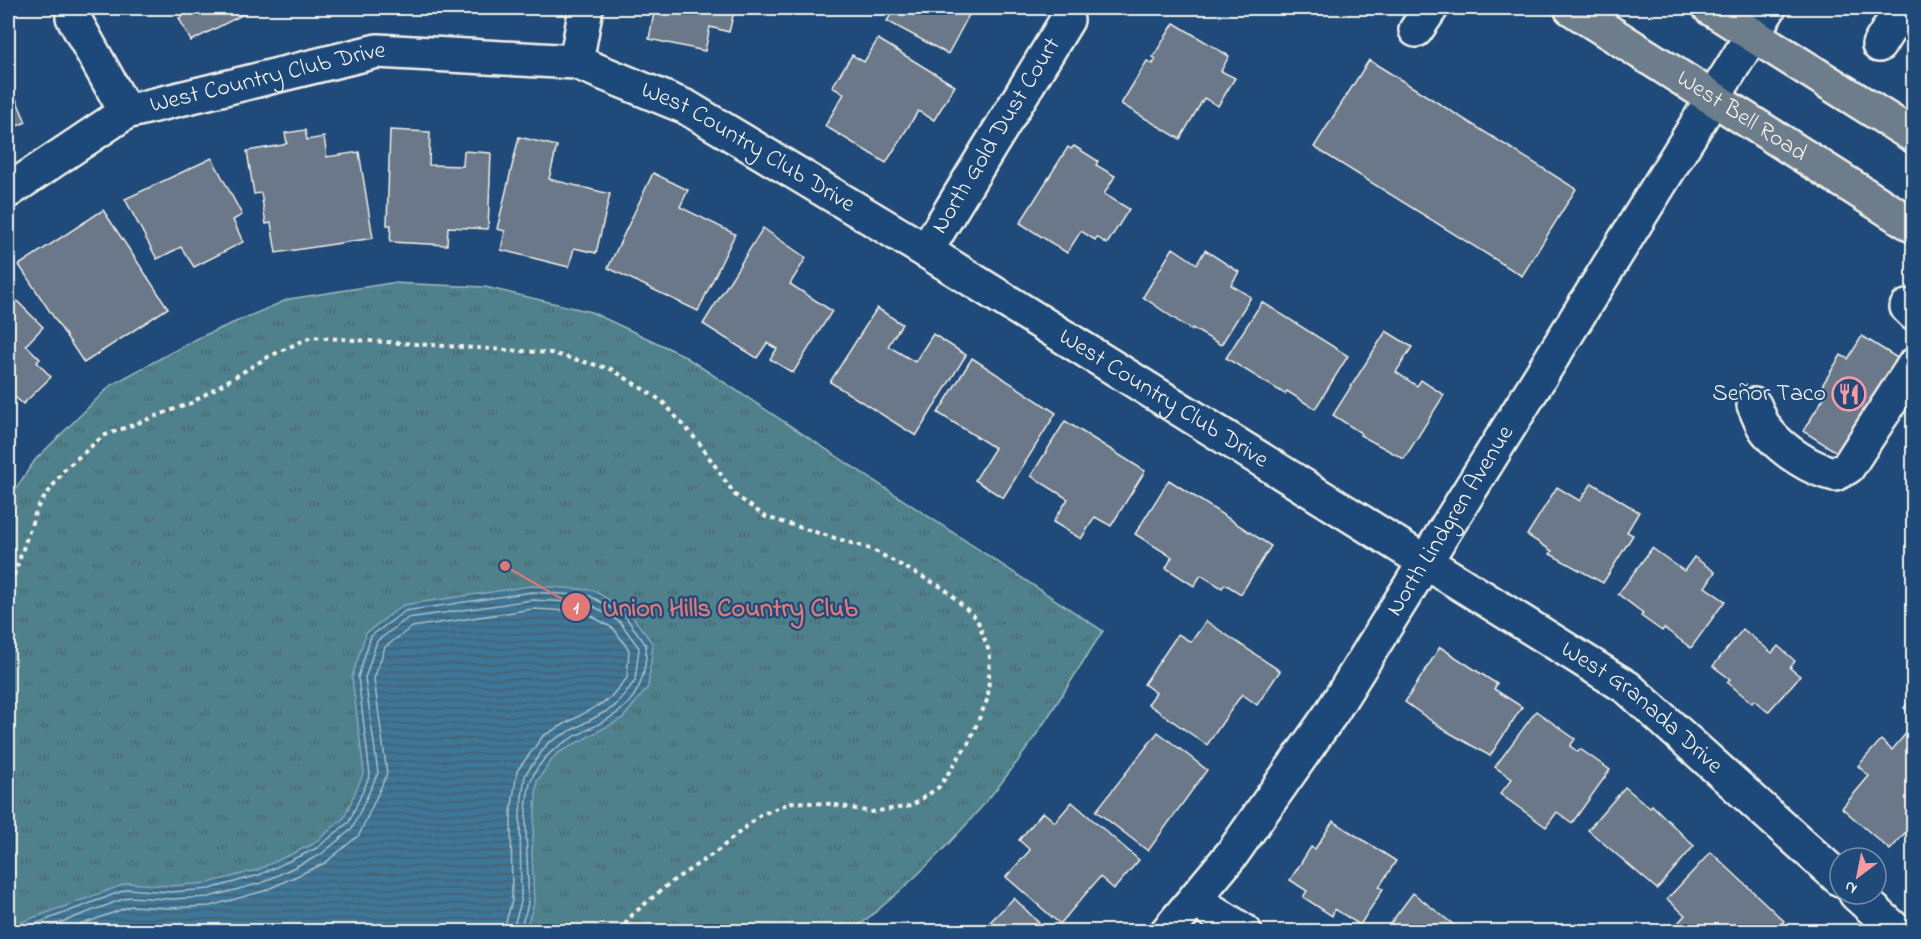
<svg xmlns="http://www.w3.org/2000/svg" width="1921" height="939" font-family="'Indie Flower',sans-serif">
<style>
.grass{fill:url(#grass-tufts);stroke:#a2b9ba;stroke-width:1.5}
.water{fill:url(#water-rules);stroke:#87a7b7;stroke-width:1.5}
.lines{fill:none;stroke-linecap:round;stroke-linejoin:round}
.shore{stroke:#abc0c8;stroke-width:1.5}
.building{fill:#6a7889;stroke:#f4f1e8;stroke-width:1.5}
.minor-casing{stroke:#f4f1e8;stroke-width:38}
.major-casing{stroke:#f4f1e8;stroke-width:38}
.path{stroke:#f4f1e8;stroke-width:4;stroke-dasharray:4.5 4.5;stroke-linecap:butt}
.minor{stroke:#1f4a7a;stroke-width:33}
.major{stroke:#6d7d8c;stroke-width:33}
.labels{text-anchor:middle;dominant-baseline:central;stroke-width:4.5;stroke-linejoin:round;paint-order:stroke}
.street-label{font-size:24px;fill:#f4f1e8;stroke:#1f4a7a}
.poi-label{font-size:24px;fill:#f4f1e8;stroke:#1f4a7a;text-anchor:end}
.leader{fill:none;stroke:#e27875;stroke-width:2}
.callout-dot{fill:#e27875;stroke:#1f4a7a;stroke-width:2}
.mark-label{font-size:18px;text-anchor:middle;font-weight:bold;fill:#fff}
.callout-label{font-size:26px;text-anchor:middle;font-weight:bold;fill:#e27875;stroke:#1f4a7a;stroke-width:4.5;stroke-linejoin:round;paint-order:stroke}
</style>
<defs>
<pattern id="grass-tufts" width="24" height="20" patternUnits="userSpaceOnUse" patternTransform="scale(1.5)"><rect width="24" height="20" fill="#4f818d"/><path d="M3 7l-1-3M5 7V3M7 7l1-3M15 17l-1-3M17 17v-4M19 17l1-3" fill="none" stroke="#4c676d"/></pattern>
<pattern id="water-rules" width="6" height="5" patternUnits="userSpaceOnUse" patternTransform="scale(1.5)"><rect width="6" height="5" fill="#3e7697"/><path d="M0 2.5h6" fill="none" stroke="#445f6e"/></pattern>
</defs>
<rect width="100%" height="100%" fill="#1f4a7a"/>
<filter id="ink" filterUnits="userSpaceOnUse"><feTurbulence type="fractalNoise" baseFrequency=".0167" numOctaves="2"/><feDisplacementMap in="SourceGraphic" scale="12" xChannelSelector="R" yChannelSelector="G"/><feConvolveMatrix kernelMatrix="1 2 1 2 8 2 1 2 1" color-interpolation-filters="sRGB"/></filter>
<g filter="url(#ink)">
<path class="grass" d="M391,283L485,287L591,312L681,354L1103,631C1075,673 1050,717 1020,758C974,822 914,883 852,931L8,932V500L35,460L111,385L198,338L289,299Z"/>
<polygon class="water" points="532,586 593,590 629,612 653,644 648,687 623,718 556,754 537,781 532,852 534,904 525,931 8,931 8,927 128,883 170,886 208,883 257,870 313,844 344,818 364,772 352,677 366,633 403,605"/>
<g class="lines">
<g class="shore">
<path d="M14,932L128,889L170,892L210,889L259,875L317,848L349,822L370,775L358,677L371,636L405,611L532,592L590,596L625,616L646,645C649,739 560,715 532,778C520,806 530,870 528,901C528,911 521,921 520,932"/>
<polyline points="35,932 129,897 170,899 209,897 261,883 320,855 352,829 378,773 365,678 377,641 408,618 532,600 588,603 620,622 639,648 635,681 614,707 548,743 525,775 520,812 521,902 512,932"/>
<polyline points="61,932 131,906 170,908 210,906 264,891 325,863 359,835 387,774 374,679 385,647 412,627 533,609 585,612 614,629 629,650 627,678 608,700 543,736 517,771 511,812 512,901 503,932"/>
</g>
</g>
<g class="building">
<polygon points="178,8 247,8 244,9 246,13 191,41 179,18 183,16"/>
<polygon points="482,8 524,8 524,13"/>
<polygon points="653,8 735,8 729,32 710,27 705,51 649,39 655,8"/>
<polygon points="895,8 965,8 971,11 948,54 887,21"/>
<polygon points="1174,23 1229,56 1221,71 1235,78 1218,106 1204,98 1180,139 1121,104 1147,61 1153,64 1156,59 1153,57"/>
<polygon points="878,39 955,86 934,120 918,111 886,163 825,126 844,94 832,87 852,55 864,62"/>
<polygon points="1369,60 1576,189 1522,276 1314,147"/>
<polygon points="8,80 26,122 8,130"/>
<polygon points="305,130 307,140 324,137 327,157 359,152 373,238 276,253 271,223 266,224 261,193 254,194 247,151 283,145 287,143 285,133"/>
<polygon points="390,130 430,132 429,165 463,166 464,151 491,153 488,229 448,227 447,245 390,242 391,225 387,225"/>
<polygon points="519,137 557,146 549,179 610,194 596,253 574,248 569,267 501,250 505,231 497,229"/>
<polygon points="1074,146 1098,161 1096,165 1115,176 1104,194 1129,209 1107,244 1097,237 1095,240 1081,231 1067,253 1020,223 1068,147 1071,149"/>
<polygon points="212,158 242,215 233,220 243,242 194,267 181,247 157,259 125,199"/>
<polygon points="653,173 688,190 680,207 735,234 698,311 608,268"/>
<polygon points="103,210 168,308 84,363 19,265"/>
<polygon points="763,228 806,258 790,284 832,311 793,373 770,359 777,349 767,343 757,358 703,324"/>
<polygon points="1173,248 1197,264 1205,250 1239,272 1231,285 1251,297 1221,345 1192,328 1191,330 1143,297"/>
<polygon points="8,292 43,327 26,345 40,359 37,362 51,377 23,404 8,391"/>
<polygon points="1262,302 1348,356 1315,409 1287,391 1285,394 1226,358"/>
<polygon points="877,308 902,324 888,346 915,362 933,334 966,355 916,436 830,382"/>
<polygon points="1386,331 1412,347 1396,372 1417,386 1421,380 1444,395 1404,459 1360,435 1361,433 1333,415"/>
<polygon points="1862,336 1899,359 1840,454 1803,431 1825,396 1818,392 1841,355 1848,359"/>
<polygon points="972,358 1056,413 1003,498 975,480 995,448 938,413"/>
<polygon points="1065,421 1145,471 1111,526 1095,517 1081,539 1053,522 1068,499 1031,476"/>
<polygon points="1169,480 1271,546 1241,594 1225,584 1222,588 1201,575 1194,586 1166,568 1172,557 1135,534"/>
<polygon points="1592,483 1639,512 1627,532 1633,535 1603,583 1550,554 1552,551 1527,535 1557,487 1580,501"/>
<polygon points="1652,548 1684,571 1694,557 1715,572 1705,587 1725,601 1691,648 1664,628 1662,631 1641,616 1643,613 1618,594"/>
<polygon points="1206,621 1280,671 1257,705 1242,694 1207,745 1148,704 1156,693 1144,684 1178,634 1191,642"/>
<polygon points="1743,629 1772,653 1778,646 1795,661 1790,668 1800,676 1768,712 1754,700 1752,703 1727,682 1730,679 1713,666"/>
<polygon points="1440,647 1497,684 1494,689 1522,707 1490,756 1443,729 1405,702"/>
<polygon points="1914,693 1914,714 1904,708"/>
<polygon points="1536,711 1575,739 1570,746 1578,752 1580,749 1610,770 1572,823 1557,812 1546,827 1500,794 1512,779 1495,767"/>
<polygon points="1908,731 1914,736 1914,823 1890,850 1842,808 1869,776 1858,766 1881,740 1892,750"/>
<polygon points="1158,732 1207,770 1148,851 1096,811"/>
<polygon points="1625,787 1650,808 1652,805 1694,846 1657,889 1588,830"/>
<polygon points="1072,802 1139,860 1114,889 1100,877 1060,924 1006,877 1030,850 1019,840 1043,812 1055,822"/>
<polygon points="1333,821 1396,861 1379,887 1383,889 1360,925 1335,909 1332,916 1303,897 1307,891 1290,880 1311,847 1315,849"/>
<polygon points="1711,852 1784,921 1774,932 1670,932 1685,915 1667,899"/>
<polygon points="1413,893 1463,932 1384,932"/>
<polygon points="1014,898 1048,932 980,932"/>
</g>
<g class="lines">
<defs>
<g id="minor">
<polyline points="73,17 126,112"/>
<polyline points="1416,30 1431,8"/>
<polyline points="1879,45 1902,8"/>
<polyline points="576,62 586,8"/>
<path id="s1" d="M8,191L126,112L377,51L576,62L686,107L926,251L1628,688L1840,879"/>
<path id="s2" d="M926,251L1067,20"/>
<polyline points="1907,307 1914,314"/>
<path d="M1754,405C1758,413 1761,424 1767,431C1782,450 1812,470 1835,474L1848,467L1914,365"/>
<polyline points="1856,894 1898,932"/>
<polyline points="1195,900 1245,932"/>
<path id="s3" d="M1167,932L1232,854L1332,712L1769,8"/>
</g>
<g id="major">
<path id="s4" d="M1571,8L1914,226"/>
<polyline points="1710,8 1914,136"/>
</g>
</defs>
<use href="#minor" class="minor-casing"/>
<use href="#major" class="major-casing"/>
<polyline class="path" points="8,593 37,508 65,469 103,436 191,403 268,357 311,337 551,353 611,369 662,401 700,444 735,495 766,517 871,549 945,589 977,619 990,654 988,698 969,742 939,787 911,806 871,812 831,804 792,802 760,815 716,852 671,882 633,914 619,932"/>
<use href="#minor" class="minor"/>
<use href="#major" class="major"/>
</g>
</g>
<defs>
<symbol id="restaurant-ring" viewBox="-11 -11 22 22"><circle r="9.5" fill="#1f4a7a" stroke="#ff9aa2" stroke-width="1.5"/><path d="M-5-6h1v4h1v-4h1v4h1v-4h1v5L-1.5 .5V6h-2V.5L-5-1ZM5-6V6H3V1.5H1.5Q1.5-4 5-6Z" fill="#ff9aa2"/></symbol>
</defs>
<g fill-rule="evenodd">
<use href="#restaurant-ring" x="1830" y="375" width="38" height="38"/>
</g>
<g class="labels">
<g class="street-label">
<text stroke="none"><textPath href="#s1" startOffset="288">West Country Club Drive</textPath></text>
<text stroke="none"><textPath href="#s4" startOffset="202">West Bell Road</textPath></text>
<text stroke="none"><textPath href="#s2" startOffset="135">North Gold Dust Court</textPath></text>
<text stroke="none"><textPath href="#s1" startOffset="792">West Country Club Drive</textPath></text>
<text stroke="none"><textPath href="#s1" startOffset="1278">West Country Club Drive</textPath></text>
<text stroke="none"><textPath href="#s3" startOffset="500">North Lindgren Avenue</textPath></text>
<text stroke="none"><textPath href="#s1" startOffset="1848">West Granada Drive</textPath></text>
</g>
<g class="poi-label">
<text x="1826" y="394">Señor Taco</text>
</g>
</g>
<path class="leader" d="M505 566L576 607"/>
<g class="callout-dot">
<circle cx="505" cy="566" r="6"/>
<circle cx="576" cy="607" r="15"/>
</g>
<g class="mark-label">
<text x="576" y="613">1</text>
</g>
<g class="callout-label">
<text x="730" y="616">Union Hills Country Club</text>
</g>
<rect width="1921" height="939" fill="none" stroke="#1f4a7a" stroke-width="30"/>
<rect x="15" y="15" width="1891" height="909" fill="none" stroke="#f4f1e8" stroke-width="2" filter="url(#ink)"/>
<g transform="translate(1858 876) rotate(212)"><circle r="28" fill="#1f4a7a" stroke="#748da6" stroke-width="1.5"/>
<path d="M0-4.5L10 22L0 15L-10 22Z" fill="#ff9aa2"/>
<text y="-9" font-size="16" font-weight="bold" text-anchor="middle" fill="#f4f1e8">N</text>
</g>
</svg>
